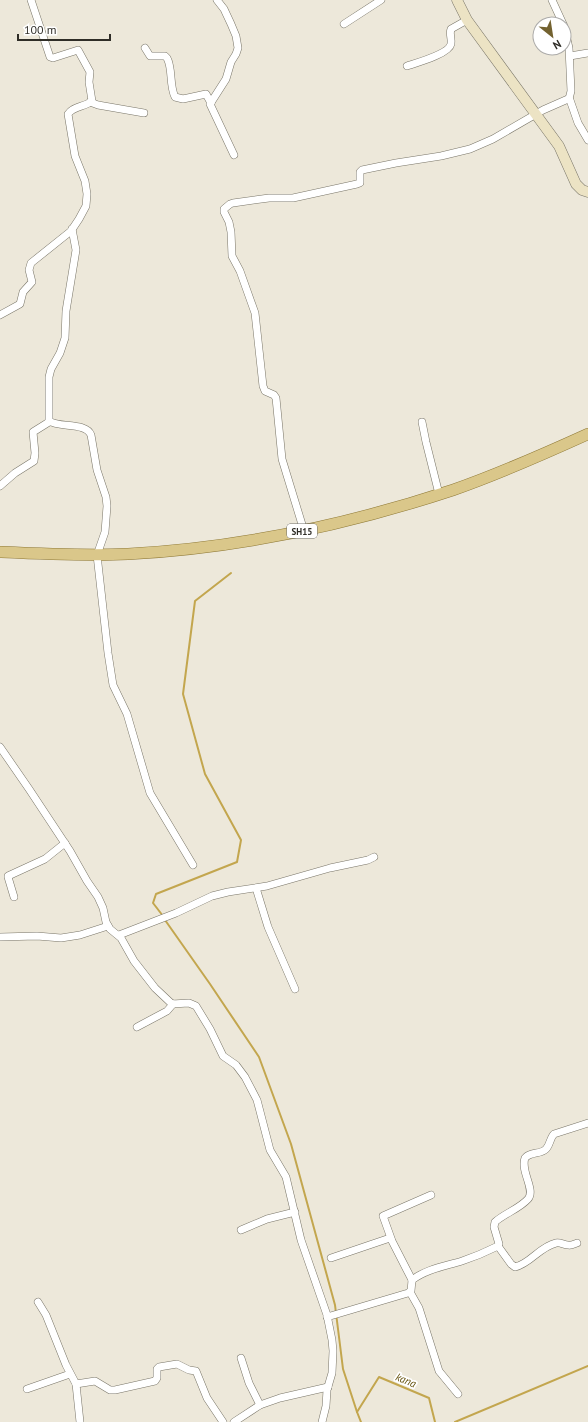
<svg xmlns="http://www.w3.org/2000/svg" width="588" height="1422" font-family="'PT Sans',sans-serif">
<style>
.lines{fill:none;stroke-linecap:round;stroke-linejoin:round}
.stream{stroke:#c3a64e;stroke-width:2}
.street-casing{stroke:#797568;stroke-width:8}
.secondary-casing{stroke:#797568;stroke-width:11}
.primary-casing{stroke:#8e7835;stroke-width:12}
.street{stroke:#fff;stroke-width:7}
.secondary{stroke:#ece3c4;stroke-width:10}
.primary{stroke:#dac78a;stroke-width:11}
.labels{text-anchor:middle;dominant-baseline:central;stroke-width:3.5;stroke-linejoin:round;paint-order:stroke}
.shield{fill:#fff;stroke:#6d6c68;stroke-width:1}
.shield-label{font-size:9px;font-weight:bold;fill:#2f2d27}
.water-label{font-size:11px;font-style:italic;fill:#64500a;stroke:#fff}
</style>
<rect width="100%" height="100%" fill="#ede8da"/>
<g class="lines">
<g class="stream">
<polyline points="163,916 153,903 156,894 237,862 241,840 205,774 183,694 195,601 231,573"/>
<polyline points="165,920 210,984 259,1057 291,1144 335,1305 343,1369 357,1412"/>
<polyline points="361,1422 357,1412 379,1377 429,1398 435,1422"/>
<polyline points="455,1422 588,1366"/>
</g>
<defs>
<g id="street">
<polyline points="217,0 224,9 231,24 236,36 238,48 236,54 231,62 226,79 210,104 234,155"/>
<polyline points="552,0 563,24"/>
<polyline points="344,24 381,0"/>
<polyline points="564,26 569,48 571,91 569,99"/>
<path d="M145,48L150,56H165L167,58C173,69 169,85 175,97L183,99L206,94L211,103"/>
<polyline points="570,56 588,53"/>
<path d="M407,66C416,63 449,54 451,44C452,39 449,34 451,29L467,20"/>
<polyline points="90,102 98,105 144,113"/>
<path d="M72,229L76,250L66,311L65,338L60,353L51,369L49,377V421C59,428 86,422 91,435L97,470L106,497L107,506L105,532L97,555L108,653L113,685L127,714L150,793L193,865"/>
<path d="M0,315L20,304L23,292L32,282L29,270L31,263L71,231L79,219L86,206L87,194L85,181L75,156L68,114C73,106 85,107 92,101L89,82L90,72L78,50L53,58L50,57L31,0"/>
<polyline points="422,422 426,442 439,494"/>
<polyline points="0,486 15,473 34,461 35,453 33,432 49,422"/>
<polyline points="304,531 282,459 276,398 274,395 265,391 263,386 255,313 240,271 232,256 231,232 229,222 224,212 224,209 230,204 233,203 269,198 293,198 357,184 360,183 360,172 362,170 396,163 441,156 470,149 493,139 543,110 568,99 570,100 578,123 588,140"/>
<polyline points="0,747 29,789 70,851 87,881 98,897 103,908 106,922 110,929 121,938 134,961 155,988 172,1004 189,1003 196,1006 210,1029 223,1056 236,1065 245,1077 257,1100 270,1150 286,1177 301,1240 327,1315 332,1340 333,1351 332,1373 327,1390 326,1406 322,1422"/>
<polyline points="256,888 268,927 295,989"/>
<polyline points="14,897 8,877 8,876 45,859 65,843"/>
<polyline points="119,935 176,913 212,896 228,892 267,886 330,868 368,860 374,857"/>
<polyline points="0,937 37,936 61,938 80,935 108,926"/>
<polyline points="137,1027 167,1011 173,1004"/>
<polyline points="241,1230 267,1219 295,1212"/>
<path d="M498,1246L511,1264L515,1267C530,1264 539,1247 556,1243C560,1242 564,1245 568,1245C571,1246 574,1244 577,1243"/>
<polyline points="331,1258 390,1238"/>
<polyline points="412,1280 392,1241 383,1216 431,1195"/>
<polyline points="410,1292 419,1308 439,1371 458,1394"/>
<polyline points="38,1302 46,1315 66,1365 76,1384 95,1381 110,1390 115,1390 155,1381 157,1378 157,1369 159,1367 177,1364 189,1370 196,1371 207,1398 223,1422"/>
<path d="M327,1317L408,1293L411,1291L412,1280C426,1269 446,1266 462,1261C474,1257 486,1252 498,1246L499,1244L494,1227L495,1222C505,1213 519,1209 528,1199C536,1190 520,1171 525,1158C531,1151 540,1155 546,1149C550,1145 550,1138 554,1134L588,1123"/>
<polyline points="241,1358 249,1383 260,1405 280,1398 328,1387"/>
<polyline points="76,1384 80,1422"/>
<polyline points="27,1389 70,1374"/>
<polyline points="234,1422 260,1405"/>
</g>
<polyline id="secondary" points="457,0 467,20 559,146 576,184 582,190 588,192"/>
<path id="primary" d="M0,552C43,554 85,556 128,554C239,548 347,525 453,490C499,474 544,454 588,434"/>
</defs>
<use href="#street" class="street-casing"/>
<use href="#secondary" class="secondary-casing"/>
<use href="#primary" class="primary-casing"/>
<use href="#street" class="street"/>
<use href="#secondary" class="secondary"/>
<use href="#primary" class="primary"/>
</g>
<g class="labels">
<rect class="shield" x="287" y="524" width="30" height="14" rx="3"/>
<g class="shield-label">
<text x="302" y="531">SH15</text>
</g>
<g class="water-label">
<text transform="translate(406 1380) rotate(22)">kana</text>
</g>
</g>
<g transform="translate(552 36) rotate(150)"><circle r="19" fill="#ffffff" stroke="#acaba9"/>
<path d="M0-3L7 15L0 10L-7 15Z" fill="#736230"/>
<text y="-6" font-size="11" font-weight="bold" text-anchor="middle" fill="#2f2d27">N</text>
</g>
<path d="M18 34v6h92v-6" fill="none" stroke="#2f2d27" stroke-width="2"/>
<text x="24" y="34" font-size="12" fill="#2f2d27" stroke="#ffffff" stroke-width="3" paint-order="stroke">100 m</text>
</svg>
